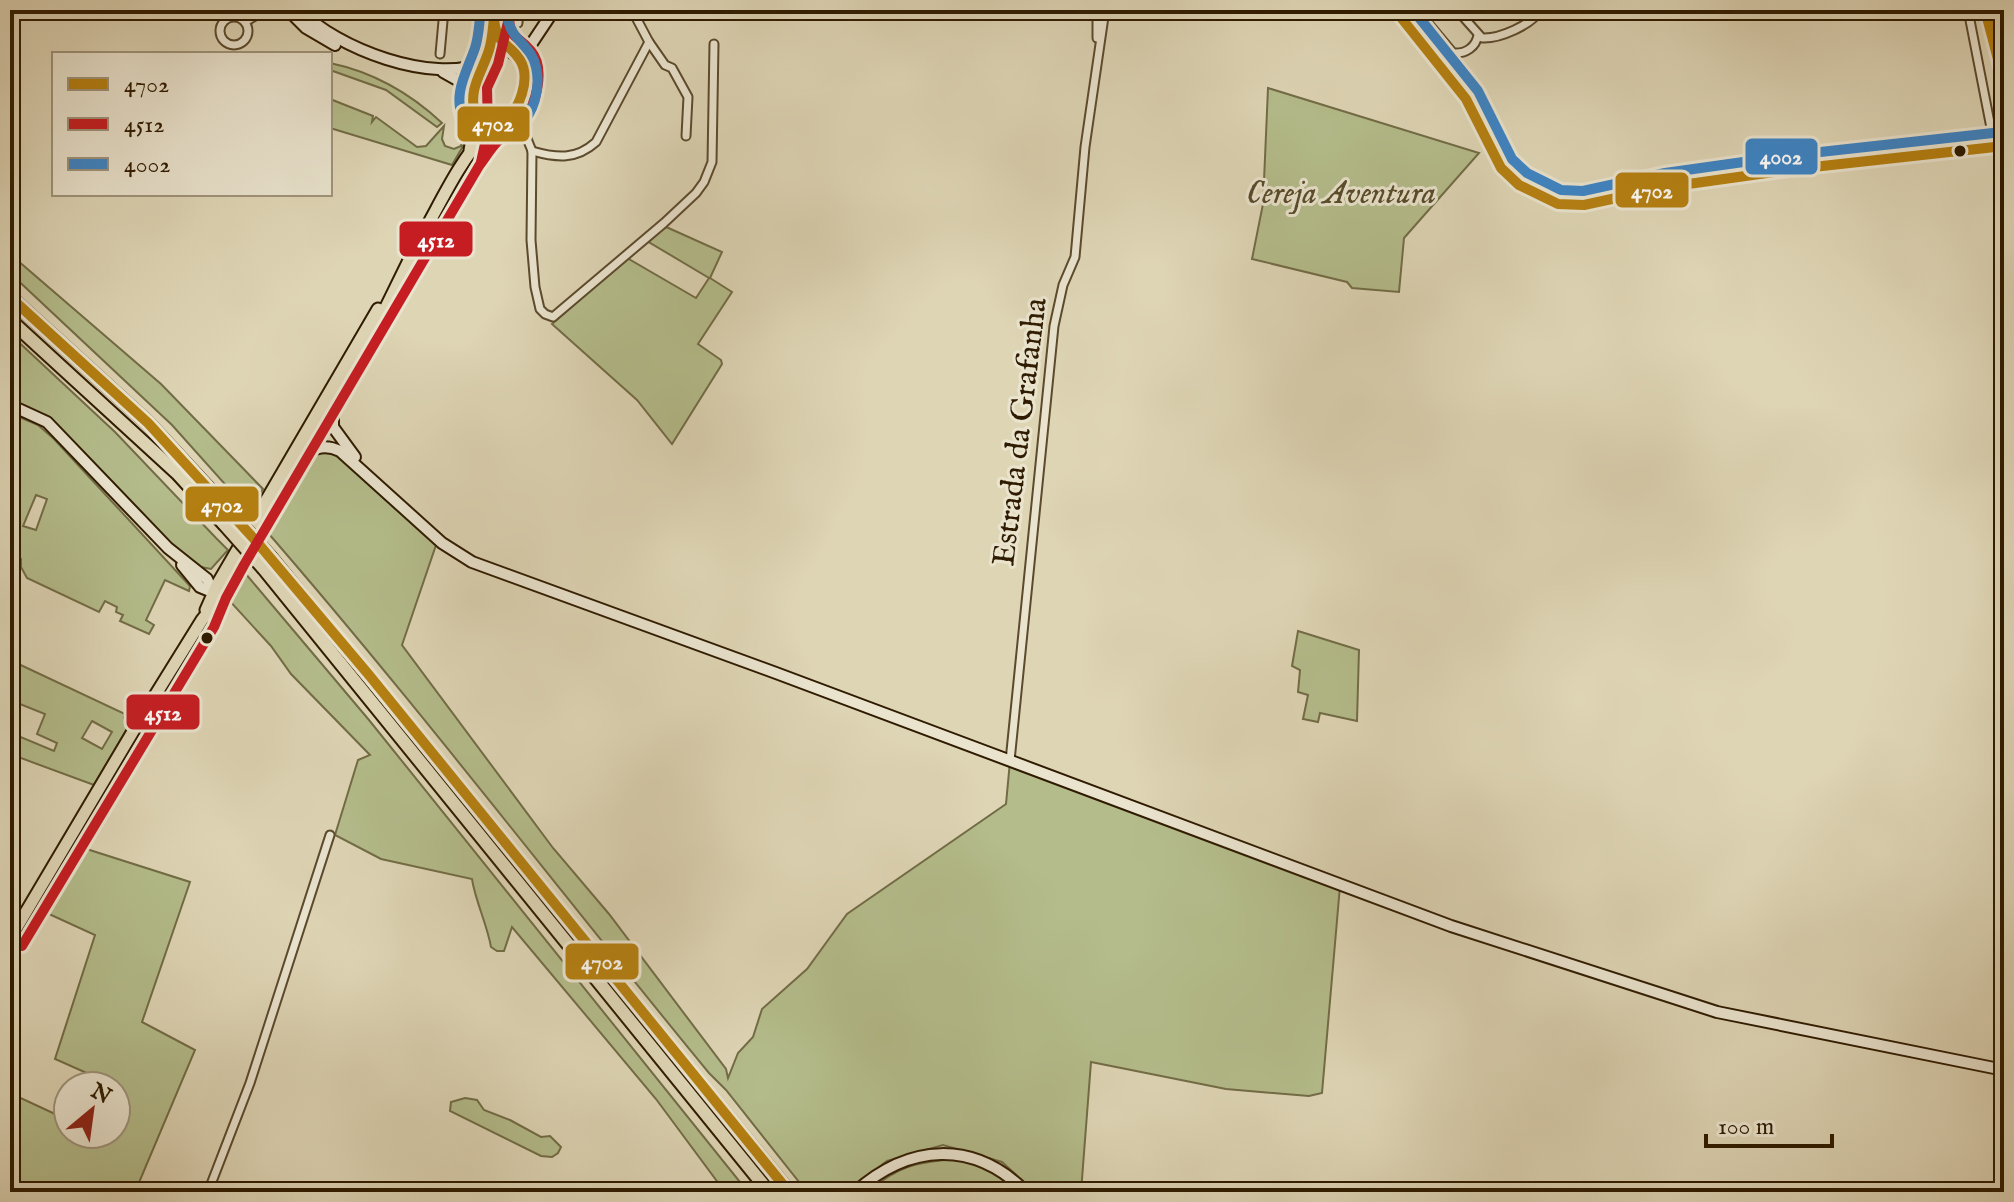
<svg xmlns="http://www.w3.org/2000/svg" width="2014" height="1202" font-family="'IM FELL English',serif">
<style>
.green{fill:#b4bc8b;stroke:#726c46;stroke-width:2;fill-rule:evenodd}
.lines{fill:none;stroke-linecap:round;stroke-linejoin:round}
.street-casing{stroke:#5b4a2d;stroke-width:11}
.secondary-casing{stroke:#2f1b00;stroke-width:14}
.primary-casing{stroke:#2f1b00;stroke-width:15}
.highway-casing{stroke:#2f1b00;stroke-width:16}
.street{stroke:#eae4cf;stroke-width:7}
.secondary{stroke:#eae4cf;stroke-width:10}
.primary{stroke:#ded5b5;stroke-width:11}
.highway{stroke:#ded5b5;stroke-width:12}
.highway-bridge-casing{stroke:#2f1b00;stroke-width:16;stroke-linecap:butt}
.highway-bridge{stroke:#ded5b5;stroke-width:12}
.bus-1-casing{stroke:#eae4cf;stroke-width:16}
.bus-2-casing{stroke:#eae4cf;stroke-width:16}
.bus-3-casing{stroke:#eae4cf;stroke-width:16}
.bus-1{stroke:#b58011;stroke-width:10}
.bus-2{stroke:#c61d23;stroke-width:10}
.bus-3{stroke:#3d85c6;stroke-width:10}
.bus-dot{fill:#2f1b00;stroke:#eae4cf;stroke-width:3}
.labels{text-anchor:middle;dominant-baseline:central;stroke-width:6;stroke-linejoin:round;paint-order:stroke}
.park-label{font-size:32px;font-style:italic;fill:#574b2a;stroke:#eae4cf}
.street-label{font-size:32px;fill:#2f1b00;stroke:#eae4cf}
.line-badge{stroke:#eae4cf;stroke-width:3}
.badge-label{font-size:22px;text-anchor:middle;font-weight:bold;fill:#fff}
</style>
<rect width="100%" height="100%" fill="#ded5b5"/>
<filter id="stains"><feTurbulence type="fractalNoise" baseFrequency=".0025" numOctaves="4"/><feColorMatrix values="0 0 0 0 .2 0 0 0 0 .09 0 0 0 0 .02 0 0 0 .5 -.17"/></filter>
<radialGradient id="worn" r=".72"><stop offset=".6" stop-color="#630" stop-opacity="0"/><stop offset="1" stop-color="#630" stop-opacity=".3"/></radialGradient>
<g class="green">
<path d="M330,63C373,72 410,93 442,123L437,127L386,90L330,70Z"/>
<polygon points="1268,88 1479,153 1404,238 1399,292 1352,288 1347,282 1252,259 1263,204"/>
<polygon points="330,99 373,116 372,122 376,117 417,147 426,146 444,126 442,139 445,146 454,149 461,146 463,136 460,132 466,126 466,141 452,165 330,128"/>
<polygon points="664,226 722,252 710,278 732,292 698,344 721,360 722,364 672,444 637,400 552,324 627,258 696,298 709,278 647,241"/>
<polygon points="10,254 161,384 263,489 249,511 172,425 10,273"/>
<polygon points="10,334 115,432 216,538 228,550 211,569 196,566 186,560 47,417 10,400"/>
<path d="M10,413L38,425L54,439L190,586L189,591L165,580L146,620L154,625L149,634L120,621L123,615L116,612L117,607L105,601L99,612L27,578L21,567V559L10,554ZM36,495L47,499L36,530L23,526Z"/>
<path d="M324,449L338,455L436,545L402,645L553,848L609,914L726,1069L728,1078L738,1053L753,1037L762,1009L807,969L847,914L1006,804L1010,761L1340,886L1322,1093L1309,1096L1226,1089L1091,1062L1081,1192H1035L1002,1162L943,1145L887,1161L847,1192H807L726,1090L709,1073C559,891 417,704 262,526L303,456Z"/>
<path d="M245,573L369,720L748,1192H725L656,1099L512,927L504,951H497L491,947C487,924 475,900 472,879L381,859L335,835L358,760L370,755L291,674L271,646L227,598Z"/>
<polygon points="1298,631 1359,650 1357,721 1320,713 1318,722 1303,719 1308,695 1298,692 1300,670 1292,666"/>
<path d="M10,660L125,714L124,718L131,722L94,785L10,754L16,735L54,751L57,743L37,734L45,714L10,700ZM92,721L112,732L102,749L82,738Z"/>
<polygon points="74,845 190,882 142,1022 195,1050 135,1192 10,1192 10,1093 68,1120 68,1134 116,1134 116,1086 55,1059 95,935 38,909"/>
<polygon points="465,1098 477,1100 484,1110 510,1120 541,1137 550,1136 561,1147 558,1153 552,1157 541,1156 450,1111 451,1102"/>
<path d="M955,1159L992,1170L1011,1184L1013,1192H867C899,1166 916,1162 955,1159Z"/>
</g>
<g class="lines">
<defs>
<g id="street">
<polyline points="632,10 649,42 665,65 672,68 688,97 686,136"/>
<path d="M1417,10L1453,53C1466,54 1476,47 1478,35"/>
<path d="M1457,10L1482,38C1499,39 1532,25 1540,10"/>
<polyline points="1968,10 1991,128"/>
<polyline points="1985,10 2004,82"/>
<circle cx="234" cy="31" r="14"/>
<polyline points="245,22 265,10"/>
<polyline points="518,23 519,10"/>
<polyline points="1097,38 1097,10"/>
<polyline points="440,54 444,10"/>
<polyline points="520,103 521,124 532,151 531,240 535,287 540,309 545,314 553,317 664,223 696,193 704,182 712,162 714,44"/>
<polyline points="498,124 525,137"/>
<path d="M532,151C557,158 576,160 596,142L649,42"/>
<polyline points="1010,761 1054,326 1063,285 1075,257 1085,147 1105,10"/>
<polyline points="208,1192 250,1083 330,835"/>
</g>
<g id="secondary">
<polyline points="288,10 306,28 335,45"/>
<path d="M300,10C337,49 432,84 483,63"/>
<polyline points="1395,10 1466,99 1501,168 1519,185 1558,204 1584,205 1667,187 1795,169 2004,146"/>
<polyline points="513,52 530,46 554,10"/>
<polyline points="443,72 459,81 472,101"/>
<polyline points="10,405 47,422 168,548 207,579 213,592"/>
<polyline points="333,409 333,427 355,457"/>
<path d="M303,456C315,447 326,444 340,451L442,543L472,562L776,673L1451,926L1717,1012L2004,1070"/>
<polyline points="182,565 200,587 217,594"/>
<path d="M855,1192C909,1144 973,1139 1026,1192"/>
</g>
<g id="primary">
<polyline points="470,150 474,129 473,85 485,59 495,10"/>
<path d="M414,249C437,212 455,166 486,133C492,127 499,124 506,119C518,110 525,91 525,75C525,49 497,55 494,19"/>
<polyline points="206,610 218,583 378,309"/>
<polyline points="10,939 138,723 202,620 223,594 321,427 367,346 416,246"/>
</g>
<g id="highway">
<polyline points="10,297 148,423 231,513"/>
<polyline points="10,320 177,473 224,524"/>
<polyline points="271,558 789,1192"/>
<polyline points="264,569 769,1192"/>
</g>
</defs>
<use href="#street" class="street-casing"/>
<use href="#secondary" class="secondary-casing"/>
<use href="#primary" class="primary-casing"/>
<use href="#highway" class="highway-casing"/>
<use href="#street" class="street"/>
<use href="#secondary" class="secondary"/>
<use href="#primary" class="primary"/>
<use href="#highway" class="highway"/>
<defs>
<g id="highway-bridge">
<polyline points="231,513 271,558"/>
<polyline points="224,524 264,569"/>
</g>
</defs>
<use href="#highway-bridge" class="highway-bridge-casing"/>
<use href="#highway-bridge" class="highway-bridge"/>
<defs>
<g id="bus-1">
<polyline points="1395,10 1466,99 1501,168 1519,185 1558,204 1584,205 1667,187 1795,169 2004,146"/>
<polyline points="1985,10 2004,82"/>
<path d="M494,19C497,47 508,41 520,60C531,78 520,111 503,121C492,128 484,121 475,114C468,88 482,73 489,50C493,37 493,23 495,10"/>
<polyline points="10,297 148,423 256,541 369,675 789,1192"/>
</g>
<g id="bus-2">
<polyline points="481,162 488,130 487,88 498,64 509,18"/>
<path d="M22,946L214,627L226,598L244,565L479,166C485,158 491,148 498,141C506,135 517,130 523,122C536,105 546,69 531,51C514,31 509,42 509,10"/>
</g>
<g id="bus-3">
<path d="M481,10C479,23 479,36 475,48C466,74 452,94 464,122C506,162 546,111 536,67C532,46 511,40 508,19"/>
<polyline points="1413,10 1478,91 1512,159 1527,173 1561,190 1583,191 1665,173 1793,155 2002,132"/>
</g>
</defs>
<use href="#bus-1" class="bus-1-casing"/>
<use href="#bus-2" class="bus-2-casing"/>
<use href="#bus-3" class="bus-3-casing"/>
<use href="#bus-1" class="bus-1"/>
<use href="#bus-2" class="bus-2"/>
<use href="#bus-3" class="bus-3"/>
</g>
<g class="bus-dot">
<circle cx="1960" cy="151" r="7"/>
<circle cx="207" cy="638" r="7"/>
</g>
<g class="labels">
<g class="park-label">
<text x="1341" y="194">Cereja Aventura</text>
</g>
<g class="street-label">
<text transform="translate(1021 432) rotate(-83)">Estrada da Grafanha</text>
</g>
</g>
<g class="line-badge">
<rect x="456" y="105" width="75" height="38" rx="8" fill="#b58011"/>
<rect x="1744" y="137" width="75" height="39" rx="8" fill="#3d85c6"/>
<rect x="1614" y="171" width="76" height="38" rx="8" fill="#b58011"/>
<rect x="398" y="220" width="76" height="38" rx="8" fill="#c61d23"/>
<rect x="184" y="485" width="76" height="38" rx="8" fill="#b58011"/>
<rect x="125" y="693" width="76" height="38" rx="8" fill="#c61d23"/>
<rect x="564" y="942" width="76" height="39" rx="8" fill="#b58011"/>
</g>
<g class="badge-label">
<text x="493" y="131">4702</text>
<text x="1781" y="164">4002</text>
<text x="1652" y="198">4702</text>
<text x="436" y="247">4512</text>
<text x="222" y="512">4702</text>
<text x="163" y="720">4512</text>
<text x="602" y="969">4702</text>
</g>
<rect width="2014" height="1202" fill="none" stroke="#ded5b5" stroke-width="40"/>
<rect x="12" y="12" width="1990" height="1178" fill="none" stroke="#2f1b00" stroke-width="4"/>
<rect x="20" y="20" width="1974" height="1162" fill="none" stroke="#2f1b00" stroke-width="2"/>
<rect x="52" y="52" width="280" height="144" fill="#eae4cf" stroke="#9f947c" stroke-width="2"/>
<rect x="68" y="78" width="40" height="12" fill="#b58011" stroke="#9f947c" stroke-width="2"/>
<text x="124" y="92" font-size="24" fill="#2f1b00">4702</text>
<rect x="68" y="118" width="40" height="12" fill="#c61d23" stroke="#9f947c" stroke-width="2"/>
<text x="124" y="132" font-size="24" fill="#2f1b00">4512</text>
<rect x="68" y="158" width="40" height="12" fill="#3d85c6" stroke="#9f947c" stroke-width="2"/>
<text x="124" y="172" font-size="24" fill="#2f1b00">4002</text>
<g transform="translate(92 1110) rotate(29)"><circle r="38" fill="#eae4cf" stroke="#9f947c" stroke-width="2"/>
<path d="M0-6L14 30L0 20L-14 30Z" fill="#8f2418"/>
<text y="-12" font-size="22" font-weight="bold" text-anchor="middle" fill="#2f1b00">N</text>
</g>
<path d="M1706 1134v12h126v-12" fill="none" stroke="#2f1b00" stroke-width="4"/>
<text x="1718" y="1134" font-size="24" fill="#2f1b00" stroke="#eae4cf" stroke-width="6" paint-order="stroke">100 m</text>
<rect width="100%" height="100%" filter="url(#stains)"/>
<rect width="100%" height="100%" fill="url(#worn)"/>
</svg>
